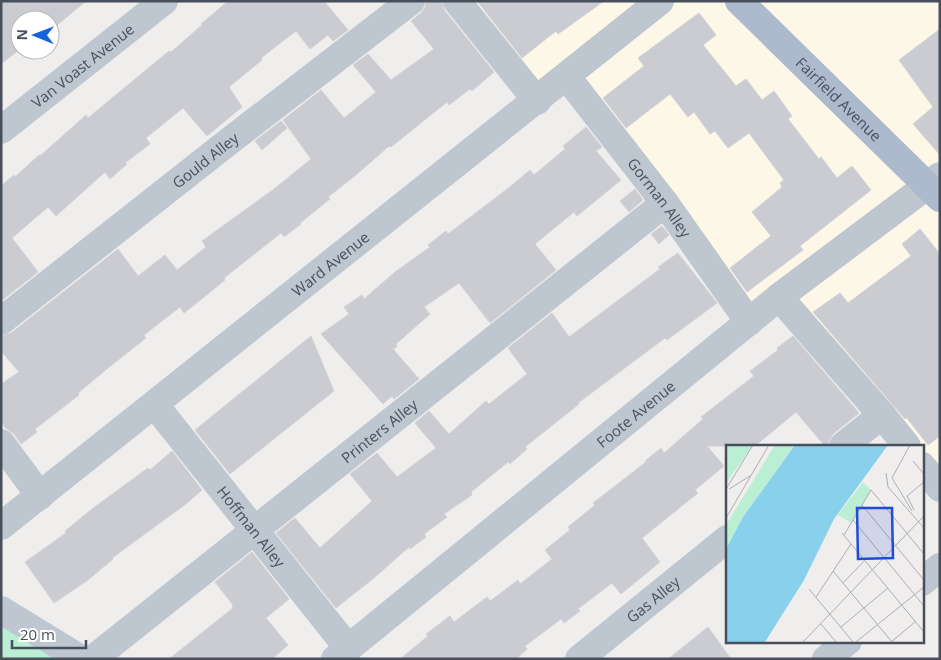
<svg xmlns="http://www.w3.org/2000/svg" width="941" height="660" font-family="'Open Sans',sans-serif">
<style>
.commercial{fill:#fcf7e6}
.green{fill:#bbefd3}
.building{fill:#caccd2;stroke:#d1d3d9}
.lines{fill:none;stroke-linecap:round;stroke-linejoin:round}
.minor{stroke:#bec7d0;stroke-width:28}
.major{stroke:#adbacd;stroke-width:28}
.labels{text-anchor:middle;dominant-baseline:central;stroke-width:4.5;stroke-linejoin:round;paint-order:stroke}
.street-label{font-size:15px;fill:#464f5b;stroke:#fff}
.inset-road{fill:none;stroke:#acaeb3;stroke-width:1}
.view{fill:#1d4ed8;fill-opacity:0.15;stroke:#1d4ed8;stroke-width:2.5}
.inset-edge{fill:none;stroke:#464f5b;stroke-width:2.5}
</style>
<rect width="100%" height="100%" fill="#f0eded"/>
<polygon class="commercial" points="457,1 940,1 940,488 922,466 922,446 907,446 779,297 749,322 567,77 537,101"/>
<polygon class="green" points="1,610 81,659 1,659"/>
<g class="building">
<polygon points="1,1 86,1 50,31 50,20 20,20 20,49 1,64"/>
<polygon points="228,1 324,1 348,30 333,41 328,35 310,49 296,31 261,58 262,60 229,87 242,107 207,136 183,108 146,138 150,144 125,163 127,164 110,179 105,172 56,216 48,207 12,238 38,272 1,301 1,186 14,175 15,177 39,155 40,156 86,115 88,118 169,51 171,52 202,25 201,24"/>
<polygon points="426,1 442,1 445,11 494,72 472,91 470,89 449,105 447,102 391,147 389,146 356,175 328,197 330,199 300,223 301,224 284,237 281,233 224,278 225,280 193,306 184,313 180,307 144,335 146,338 113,364 78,393 79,395 35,429 37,432 21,444 14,434 6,428 1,422 1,384 19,372 1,351 1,336 11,333 118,249 138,276 165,255 177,270 206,247 202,241 274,189 311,159 283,120 321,90 344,118 376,92 353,65 368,54 391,80 434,49 411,21 421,13 425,7"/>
<polygon points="477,1 604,1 558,34 556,31 522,58"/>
<polygon points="699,13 716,35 703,45 736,86 746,79 762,100 774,91 792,116 788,119 819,159 821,157 837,178 852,166 871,190 800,246 803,250 747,292 730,268 771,236 752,212 782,187 780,183 784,180 749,133 728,148 715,131 710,134 694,112 688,117 670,94 626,128 603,98 644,66 638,58"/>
<polygon points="940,29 940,155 913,124 933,107 899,60"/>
<polygon points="281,121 287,128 262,150 255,141"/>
<polygon points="586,127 602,147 596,151 621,180 577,216 574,212 535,244 556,270 490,323 459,283 424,307 430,314 396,344 397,347 393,349 419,379 394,399 392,396 383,404 321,334 349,314 344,307 362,295 364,299 395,272 430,247 428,245 446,231 448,234 511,186 530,170 534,175 565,149 563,146"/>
<polygon points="635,189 643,200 629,212 620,201"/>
<polygon points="662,226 669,235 659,244 651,234"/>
<polygon points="920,229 940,254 940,436 928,445 906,417 905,419 813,312 840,293 848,303 911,256 902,244"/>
<polygon points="678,253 717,303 667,340 665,338 578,403 579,404 525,447 527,449 510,464 508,462 471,492 472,495 444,514 447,517 424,534 426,537 410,549 409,547 374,578 336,608 276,533 295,518 320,548 372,501 350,474 377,453 397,477 436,448 415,423 429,411 449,434 486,401 489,404 527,374 508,348 552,313 569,337 660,269 658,267"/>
<polygon points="311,336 334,391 230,474 195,430"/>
<polygon points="793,336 859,413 833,434 829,440 828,446 825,446 796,412 755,446 707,446 724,466 695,490 698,493 642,538 660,562 621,594 612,583 578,609 580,611 564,623 561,619 525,646 527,649 516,659 400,659 428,636 426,634 450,616 454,622 487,597 490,601 518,580 520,584 552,559 545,550 570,530 568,527 595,505 593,503 646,462 645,461 661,448 664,453 703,419 701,417 754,376 750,371 778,350 777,348"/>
<polygon points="172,451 202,490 186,504 112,558 113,559 88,580 54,603 25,562 66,533 65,531 92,509 148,468 150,470"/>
<polygon points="252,552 289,599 266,618 288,645 272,659 169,659 233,608 232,606 233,605 215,582"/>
<polygon points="708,627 731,659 668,659"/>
</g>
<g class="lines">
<g class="minor">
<polyline points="457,1 537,101"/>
<path id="s1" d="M567,77L665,203L749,322"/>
<path id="s2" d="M1,130L164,1"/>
<polyline points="779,297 882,415 907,446"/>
<path id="s3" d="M1,321L223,146L411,1"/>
<path id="s4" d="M155,405L348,648"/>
<polyline points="1,443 40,496"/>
<polyline points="843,446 882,415"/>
<polyline points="922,466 940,488"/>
<path id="s5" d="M1,526L660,1"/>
<polyline points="922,582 940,567"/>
<polyline points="1,610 81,659"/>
<path id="s6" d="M93,659L665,203"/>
<path id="s7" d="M335,659L779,297L940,176"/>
<path id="s8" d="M579,659L727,539"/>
<polyline points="826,659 848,641"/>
</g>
<path class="major" id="s9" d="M739,1L940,198"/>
</g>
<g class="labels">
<g class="street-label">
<text stroke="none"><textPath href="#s2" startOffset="104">Van Voast Avenue</textPath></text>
<text stroke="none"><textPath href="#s9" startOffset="140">Fairfield Avenue</textPath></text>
<text stroke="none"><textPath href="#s3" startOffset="260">Gould Alley</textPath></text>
<text stroke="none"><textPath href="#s1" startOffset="152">Gorman Alley</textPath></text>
<text stroke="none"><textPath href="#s5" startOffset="421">Ward Avenue</textPath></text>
<text stroke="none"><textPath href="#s7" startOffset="388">Foote Avenue</textPath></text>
<text stroke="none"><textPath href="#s6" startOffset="366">Printers Alley</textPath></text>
<text stroke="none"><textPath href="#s4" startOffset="155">Hoffman Alley</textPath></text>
<text stroke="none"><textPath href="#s8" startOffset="95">Gas Alley</textPath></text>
</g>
</g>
<g transform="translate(726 445)">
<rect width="198" height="198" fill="#f0eded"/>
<path d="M0,0H27L0,38ZM49,0L68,1L17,72L0,104V80ZM137,37L145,45L125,78L112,70Z" fill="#bbefd3"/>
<path d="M69,0H162L108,74L78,135L39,197H0V104L17,72Z" fill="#88d0ec"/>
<path class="inset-road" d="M184,0L166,33L186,66M187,16L198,29M160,28L162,42L198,83M0,44L27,0M3,44L24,31M136,60L198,135M188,65L181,51L198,37M0,73L43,0M127,75L198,161M116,88L198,187M118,90L145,45L198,109M107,126L166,197M117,138L139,115M83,144L127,197M90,152L125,99M95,179L110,197M115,182L162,143M77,197L198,71M130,197L198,142M165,197L189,177"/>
<path class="view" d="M131,63H166L167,113L132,114Z"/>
<rect width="198" height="198" class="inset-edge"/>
</g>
<rect width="941" height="660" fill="none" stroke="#464f5b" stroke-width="5"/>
<g transform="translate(35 35) rotate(271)"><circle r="24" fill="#ffffff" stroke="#b5b9bd"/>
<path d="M0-4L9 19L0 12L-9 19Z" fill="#1861df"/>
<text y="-8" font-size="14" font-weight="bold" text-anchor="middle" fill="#464f5b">N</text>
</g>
<path d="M12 640v8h74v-8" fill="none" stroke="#464f5b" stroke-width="2.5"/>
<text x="20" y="640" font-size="15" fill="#464f5b" stroke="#ffffff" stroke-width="4" paint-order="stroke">20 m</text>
</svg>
